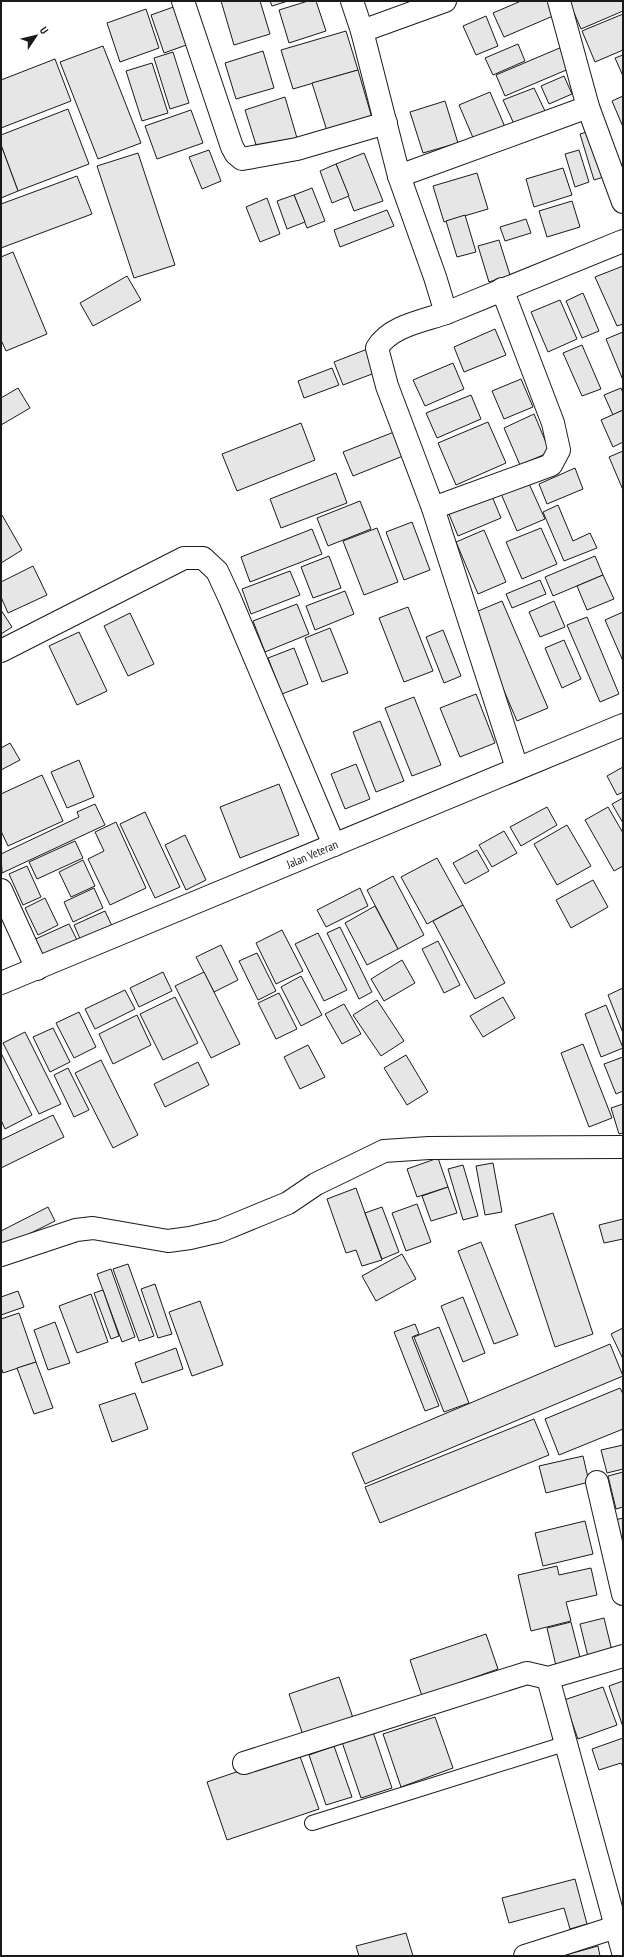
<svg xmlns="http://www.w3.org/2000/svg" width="624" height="1957" font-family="'PT Sans Narrow',sans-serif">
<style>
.building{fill:#e6e6e6;stroke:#1a1a1a}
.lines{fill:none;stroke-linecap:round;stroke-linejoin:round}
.service-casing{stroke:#1a1a1a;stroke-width:16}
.minor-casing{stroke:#1a1a1a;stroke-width:24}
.primary-casing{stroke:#1a1a1a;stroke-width:24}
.service{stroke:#fff;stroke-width:14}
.minor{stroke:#fff;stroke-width:22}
.primary{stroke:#fff;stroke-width:22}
.labels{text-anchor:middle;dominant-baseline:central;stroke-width:3;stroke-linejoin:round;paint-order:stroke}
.street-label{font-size:12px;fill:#1a1a1a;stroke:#fff}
</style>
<rect width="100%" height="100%" fill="#fff"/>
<g class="building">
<polygon points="221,1 260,1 270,34 234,45"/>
<polygon points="270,1 288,1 272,6"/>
<polygon points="308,1 316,1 326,31 289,43 279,10"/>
<polygon points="521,1 555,1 560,13 504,37 493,13"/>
<polygon points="569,1 623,1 623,11 581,29"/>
<polygon points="179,5 192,43 164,53 151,15"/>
<polygon points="146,9 159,48 120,62 107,23"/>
<polygon points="623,14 623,50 595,62 582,31"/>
<polygon points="486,16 498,46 476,55 463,26"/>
<polygon points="346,31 358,70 293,89 281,50"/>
<polygon points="518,44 525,61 493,75 485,58"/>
<polygon points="103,46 141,143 98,159 60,62"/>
<polygon points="562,47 571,68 505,96 496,75"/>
<polygon points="263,51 274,88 236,99 225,63"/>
<polygon points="173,52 189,103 170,109 154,58"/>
<polygon points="623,55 623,76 615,58"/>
<polygon points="55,59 71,101 1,128 1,80"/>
<polygon points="152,63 168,113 142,121 126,71"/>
<polygon points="358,70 372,118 327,131 312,83"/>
<polygon points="564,76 572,94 549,104 541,86"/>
<polygon points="534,88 545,111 514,124 503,100"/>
<polygon points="490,92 505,127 474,140 459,105"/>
<polygon points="623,96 623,127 612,101"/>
<polygon points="285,97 297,138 258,151 245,110"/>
<polygon points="445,101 458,143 423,153 410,112"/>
<polygon points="68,109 89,164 18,191 1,145 1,135"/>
<polygon points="191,110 203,143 157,159 145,126"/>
<polygon points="593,130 607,176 594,180 580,134"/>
<polygon points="1,145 18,191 1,198"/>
<polygon points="209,150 221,181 202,189 189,157"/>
<polygon points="579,150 589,182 575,187 565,154"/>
<polygon points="138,153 175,265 134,278 97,166"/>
<polygon points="364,153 383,201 354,211 336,164"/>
<polygon points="336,164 349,196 332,203 320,171"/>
<polygon points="563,168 572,195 534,207 526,179"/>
<polygon points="477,173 488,209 444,222 433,186"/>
<polygon points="77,176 92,214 1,248 1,204"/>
<polygon points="312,188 325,221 307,228 294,195"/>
<polygon points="294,195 305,222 287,229 277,201"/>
<polygon points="267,198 280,234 260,242 246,207"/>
<polygon points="572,201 580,227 547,237 539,211"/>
<polygon points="387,210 394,226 340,247 334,230"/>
<polygon points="465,215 476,252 457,257 446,221"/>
<polygon points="526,219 531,233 505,241 500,227"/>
<polygon points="499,240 510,275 489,282 478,246"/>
<polygon points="13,252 47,334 6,351 1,340 1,257"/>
<polygon points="623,266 623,324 617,326 595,277"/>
<polygon points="127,276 141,300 93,326 80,303"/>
<polygon points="583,293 599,331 582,338 566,301"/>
<polygon points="560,300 577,339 548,352 531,312"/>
<polygon points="495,329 506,355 464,372 454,347"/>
<polygon points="623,332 623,380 606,339"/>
<polygon points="582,345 601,389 582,396 563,353"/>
<polygon points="370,348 380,371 343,385 334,362"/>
<polygon points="453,363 464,389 425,406 413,380"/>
<polygon points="332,368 339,385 304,398 298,381"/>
<polygon points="521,379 533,407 504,419 492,391"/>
<polygon points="18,388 30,408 1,425 1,398"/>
<polygon points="621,388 623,393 623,410 613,415 604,395"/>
<polygon points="471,395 481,419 437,438 426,413"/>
<polygon points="623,410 623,442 613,447 601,420"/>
<polygon points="534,414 550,452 520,465 504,428"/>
<polygon points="488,422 506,463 456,485 438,443"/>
<polygon points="301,423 315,460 237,491 222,454"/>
<polygon points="394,432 403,456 353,476 343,452"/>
<polygon points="623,451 623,490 609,457"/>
<polygon points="575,468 583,489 547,504 539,484"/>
<polygon points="336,473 347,503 281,528 270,499"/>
<polygon points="526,477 545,519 517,531 499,489"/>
<polygon points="489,489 501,518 458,536 446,507"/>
<polygon points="360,501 371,529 328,546 317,518"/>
<polygon points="558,505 573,541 590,533 597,548 564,561 543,512"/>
<polygon points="2,515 22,550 1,563 1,516"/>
<polygon points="412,522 430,570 404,580 386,532"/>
<polygon points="377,528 398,582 364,595 343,541"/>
<polygon points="541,528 557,564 522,579 506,542"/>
<polygon points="312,529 322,554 250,582 241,557"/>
<polygon points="484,530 506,582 478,594 456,542"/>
<polygon points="329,556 341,588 313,598 301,567"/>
<polygon points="595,556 603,575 553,596 545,577"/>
<polygon points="33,566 47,595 8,613 1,597 1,582"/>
<polygon points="290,571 300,595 251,614 242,589"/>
<polygon points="603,575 614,599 587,610 577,586"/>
<polygon points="540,580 546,594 512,608 506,594"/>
<polygon points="345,591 354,614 315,630 306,606"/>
<polygon points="502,601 548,708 517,721 471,614"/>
<polygon points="554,601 565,627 540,637 529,612"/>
<polygon points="297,604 309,634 265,652 253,621"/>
<polygon points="408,607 433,671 404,682 379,618"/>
<polygon points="1,610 12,627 1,634"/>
<polygon points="623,612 623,661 605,620"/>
<polygon points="130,613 154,664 128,676 104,626"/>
<polygon points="587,617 619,694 600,702 567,625"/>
<polygon points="330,628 348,673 322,682 305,638"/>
<polygon points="443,630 461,676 444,683 426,637"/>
<polygon points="79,632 107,691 77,705 49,646"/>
<polygon points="564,640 581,679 562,688 545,648"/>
<polygon points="294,648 308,684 282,694 268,658"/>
<polygon points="476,694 495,743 460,757 440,708"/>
<polygon points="414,697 441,765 412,776 385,708"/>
<polygon points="380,721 404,781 376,792 353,732"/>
<polygon points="10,743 20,760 1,770 1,748"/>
<polygon points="79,760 94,797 67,808 51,772"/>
<polygon points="356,764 370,799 345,809 331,774"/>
<polygon points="623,767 623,792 617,795 607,776"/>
<polygon points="42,775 63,821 8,846 1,831 1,794"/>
<polygon points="279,784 299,835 240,858 220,807"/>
<polygon points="623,798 623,823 612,804"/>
<polygon points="95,804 105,825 2,873 1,854 79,817 77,812"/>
<polygon points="547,807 557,825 521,846 510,827"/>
<polygon points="608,807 623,833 623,866 614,871 585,820"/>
<polygon points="145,812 180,887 155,898 120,824"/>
<polygon points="116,822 146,888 110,905 88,859 104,851 95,832"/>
<polygon points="567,825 591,866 557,885 534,844"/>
<polygon points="504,831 517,853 492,867 479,845"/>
<polygon points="185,835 206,880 186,890 165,845"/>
<polygon points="75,841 83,858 37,879 29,862"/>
<polygon points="477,850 489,871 465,884 453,863"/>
<polygon points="437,858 463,905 427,924 401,877"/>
<polygon points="83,860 95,886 71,897 59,872"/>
<polygon points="27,866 41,897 23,905 9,874"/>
<polygon points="393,876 424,935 398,949 367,890"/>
<polygon points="593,880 608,907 571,928 556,900"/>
<polygon points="94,888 103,908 73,922 64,902"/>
<polygon points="360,888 368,906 326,927 317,910"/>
<polygon points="45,898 58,925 38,935 25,908"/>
<polygon points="463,905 505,983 475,999 433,921"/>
<polygon points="375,906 398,949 367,965 345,923"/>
<polygon points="105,911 112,926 81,941 74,925"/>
<polygon points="69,924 78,942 39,959 31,941"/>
<polygon points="340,927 372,992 359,999 327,933"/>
<polygon points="282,930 303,971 276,984 256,943"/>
<polygon points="318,933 347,990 324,1001 295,944"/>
<polygon points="438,941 460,985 444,993 422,949"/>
<polygon points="221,945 238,980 214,992 196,957"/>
<polygon points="257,953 276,991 258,1000 239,961"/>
<polygon points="402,960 415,983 384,1001 371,979"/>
<polygon points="163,972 172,991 139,1007 130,988"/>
<polygon points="204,972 240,1044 211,1058 175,986"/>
<polygon points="301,976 322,1015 301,1026 281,987"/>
<polygon points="623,988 623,1033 608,995"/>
<polygon points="125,990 135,1009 95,1029 85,1009"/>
<polygon points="279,993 297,1029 276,1039 258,1003"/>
<polygon points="175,997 198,1043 163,1060 140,1014"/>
<polygon points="503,997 515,1018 483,1037 470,1016"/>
<polygon points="377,1000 404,1041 381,1056 353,1015"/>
<polygon points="344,1004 361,1034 342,1044 325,1014"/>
<polygon points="606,1005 623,1048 601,1057 585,1014"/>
<polygon points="79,1012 96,1047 74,1058 56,1023"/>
<polygon points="137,1015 151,1045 113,1064 99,1034"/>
<polygon points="53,1028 70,1062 50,1072 33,1037"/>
<polygon points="25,1032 61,1104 39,1114 3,1043"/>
<polygon points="583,1044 612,1118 589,1127 561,1053"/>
<polygon points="308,1045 325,1077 300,1089 284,1057"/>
<polygon points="1,1053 32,1115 5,1129 1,1120"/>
<polygon points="406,1055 428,1092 407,1105 384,1068"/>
<polygon points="623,1057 623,1091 616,1094 604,1064"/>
<polygon points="101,1060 138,1135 113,1148 75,1073"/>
<polygon points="198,1062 209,1085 165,1107 154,1084"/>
<polygon points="68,1068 89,1110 74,1117 54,1075"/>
<polygon points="623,1104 623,1133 619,1134 611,1108"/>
<polygon points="53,1115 64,1137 1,1168 1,1140"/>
<polygon points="438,1158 448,1187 417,1197 407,1169"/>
<polygon points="493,1163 502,1212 485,1215 476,1166"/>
<polygon points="463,1165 478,1216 463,1220 448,1169"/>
<polygon points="448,1187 457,1213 431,1221 422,1196"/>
<polygon points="356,1188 382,1260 362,1266 356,1250 346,1253 327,1199"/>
<polygon points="417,1204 431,1242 406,1251 392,1213"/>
<polygon points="48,1207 55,1221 1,1248 1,1231"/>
<polygon points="382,1207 399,1252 382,1259 365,1213"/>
<polygon points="553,1213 593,1334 555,1347 515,1225"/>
<polygon points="623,1219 623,1239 604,1243 599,1225"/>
<polygon points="481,1242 518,1335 494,1344 458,1251"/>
<polygon points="402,1254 416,1279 376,1301 362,1276"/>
<polygon points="128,1264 154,1336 139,1341 113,1269"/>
<polygon points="111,1269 135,1337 122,1342 97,1274"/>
<polygon points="155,1284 172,1334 158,1338 141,1289"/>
<polygon points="103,1290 119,1336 111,1339 94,1293"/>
<polygon points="18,1291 24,1307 1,1315 1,1297"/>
<polygon points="91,1294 108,1342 77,1353 59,1306"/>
<polygon points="463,1297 485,1353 463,1362 441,1306"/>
<polygon points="200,1301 223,1365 192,1376 169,1312"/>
<polygon points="19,1313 36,1362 3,1373 1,1367 1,1319"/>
<polygon points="55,1322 70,1363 48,1370 34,1330"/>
<polygon points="415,1324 419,1334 412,1337 439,1406 425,1411 394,1332"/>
<polygon points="439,1327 469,1403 444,1412 414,1337"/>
<polygon points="623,1328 623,1359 611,1334"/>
<polygon points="610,1344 623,1376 365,1484 352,1453"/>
<polygon points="176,1348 183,1369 142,1383 135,1363"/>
<polygon points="36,1362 53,1408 34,1414 17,1368"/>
<polygon points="620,1388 623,1394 623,1429 559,1455 545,1419"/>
<polygon points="135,1393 148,1429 112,1442 99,1405"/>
<polygon points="534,1419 549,1455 380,1523 365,1487"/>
<polygon points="623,1445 623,1469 607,1473 601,1450"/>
<polygon points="583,1456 589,1482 546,1493 539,1466"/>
<polygon points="623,1472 623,1507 616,1509 608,1476"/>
<polygon points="623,1518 623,1547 615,1520"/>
<polygon points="585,1521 593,1554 543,1566 535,1533"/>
<polygon points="557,1566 559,1575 591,1568 597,1595 566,1602 571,1621 531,1631 518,1575"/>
<polygon points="604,1618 613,1655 589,1661 580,1624"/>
<polygon points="571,1622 582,1665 557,1670 547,1628"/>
<polygon points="486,1634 498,1669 422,1696 410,1660"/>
<polygon points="339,1677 353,1718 303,1735 289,1694"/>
<polygon points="623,1681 623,1727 609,1686"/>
<polygon points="603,1687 617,1725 578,1739 564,1700"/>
<polygon points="435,1717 453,1768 401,1787 383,1734"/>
<polygon points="373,1732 392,1788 361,1798 342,1742"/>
<polygon points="623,1738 623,1767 621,1763 599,1770 592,1749"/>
<polygon points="334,1746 352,1797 326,1805 309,1755"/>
<polygon points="298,1751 319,1809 227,1840 207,1782"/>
<polygon points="575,1879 587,1924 570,1929 564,1908 509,1923 502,1898"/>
<polygon points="406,1933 413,1956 359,1956 356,1946"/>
<polygon points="598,1946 600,1956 562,1956"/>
</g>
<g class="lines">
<defs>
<polyline id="service" points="312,1823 564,1744"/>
<g id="minor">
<polyline points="183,1 232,147 236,154 242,159 297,149 386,123"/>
<path d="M352,1L362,31L399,176L435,277L446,313C423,321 390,326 377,348L387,386L433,508L517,768"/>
<polyline points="559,1 588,107 623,202"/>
<polyline points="362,31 445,1"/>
<polyline points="399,176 588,107"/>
<polyline points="446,313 623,241"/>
<polyline points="433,508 551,465 559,450 553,423 502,289"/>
<polyline points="1,651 184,558 203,558 217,571 230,599 334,845"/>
<polyline points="1,890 37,969"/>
<polyline points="1,1255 76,1230 93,1228 168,1241 190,1238 220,1231 288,1203 316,1184 384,1151 429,1148 623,1147"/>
<polyline points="597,1482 623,1594"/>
<polyline points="548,1678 623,1952"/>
<polyline points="244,1763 527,1673 548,1678 623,1656"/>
<polyline points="525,1956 616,1927"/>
</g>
<polyline id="primary" points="1,983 623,725"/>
</defs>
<use href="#service" class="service-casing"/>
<use href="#minor" class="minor-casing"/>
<use href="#primary" class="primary-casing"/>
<use href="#service" class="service"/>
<use href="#minor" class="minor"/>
<use href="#primary" class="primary"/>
</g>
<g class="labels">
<g class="street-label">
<text transform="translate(312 854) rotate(-23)">Jalan Veteran</text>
</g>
</g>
<rect width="624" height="1957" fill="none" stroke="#1a1a1a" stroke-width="4"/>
<g transform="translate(36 36) rotate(55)" stroke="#ffffff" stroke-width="3" paint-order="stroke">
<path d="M0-3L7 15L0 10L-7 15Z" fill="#1a1a1a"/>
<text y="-6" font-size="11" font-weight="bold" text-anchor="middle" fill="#1a1a1a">U</text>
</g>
</svg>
